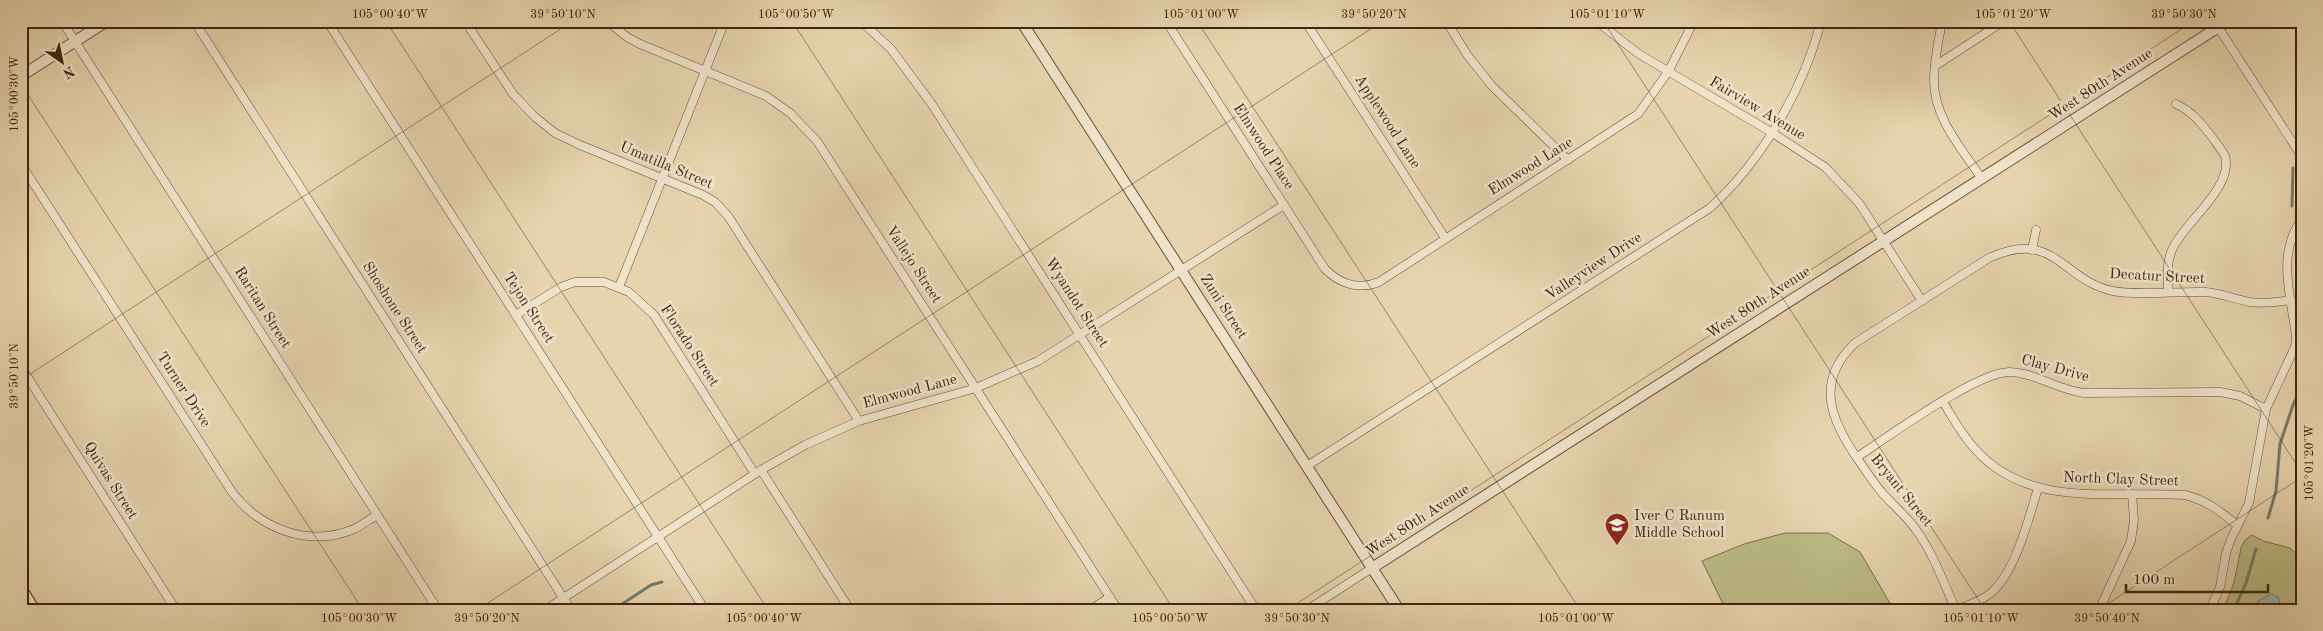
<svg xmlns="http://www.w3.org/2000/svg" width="2323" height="631" font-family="'Old Standard TT',serif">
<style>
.green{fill:#bbbb86;stroke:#7e6f4a}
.water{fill:#97b8ac;stroke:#747c6d}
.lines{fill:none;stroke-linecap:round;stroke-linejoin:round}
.stream{stroke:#747c6d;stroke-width:3}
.minor-casing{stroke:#6a4f37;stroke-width:9}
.tertiary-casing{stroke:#6a4f37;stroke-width:12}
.secondary-casing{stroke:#40230f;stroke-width:13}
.minor{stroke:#efe3ca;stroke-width:8}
.tertiary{stroke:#efe3ca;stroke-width:10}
.secondary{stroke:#efe3ca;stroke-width:11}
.ticks{fill:none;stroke:#40230f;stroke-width:1;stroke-opacity:0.45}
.labels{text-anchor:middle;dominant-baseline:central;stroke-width:5;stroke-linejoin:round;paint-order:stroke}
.street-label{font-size:15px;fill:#40230f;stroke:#efe3ca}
.poi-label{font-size:15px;fill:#40230f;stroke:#efe3ca;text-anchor:start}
.neatline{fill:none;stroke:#40230f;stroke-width:2}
.ticks-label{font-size:12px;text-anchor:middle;fill:#40230f}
</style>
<rect width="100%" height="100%" fill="#e7d4ae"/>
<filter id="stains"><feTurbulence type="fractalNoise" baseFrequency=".004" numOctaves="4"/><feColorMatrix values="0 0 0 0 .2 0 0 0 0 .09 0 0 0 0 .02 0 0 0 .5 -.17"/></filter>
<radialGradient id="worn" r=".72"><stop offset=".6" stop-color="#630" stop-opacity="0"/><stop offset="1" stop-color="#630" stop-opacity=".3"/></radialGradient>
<g class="green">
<polygon points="1785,533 1828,533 1860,552 1894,610 1726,610 1702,561 1744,544"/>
<polygon points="2252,535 2263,541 2290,548 2302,559 2302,610 2223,610 2234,583 2241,548 2245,540"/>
</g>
<polygon class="water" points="2271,594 2278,597 2282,610 2254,610 2258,601"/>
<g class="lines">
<g class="stream">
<polyline points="2300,116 2302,112"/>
<polyline points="2292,206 2293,168"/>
<polyline points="2268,518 2276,491 2280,444 2293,405 2302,387"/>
<polyline points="593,608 600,610"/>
<polyline points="613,610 651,585 662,582"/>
<polyline points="2234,610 2246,583 2256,549"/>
</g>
<defs>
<g id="minor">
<polyline points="62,21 438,610"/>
<polyline points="194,21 571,610"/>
<polyline points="327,21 705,610"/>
<polyline points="465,21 513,94 535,117 555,133 580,145 703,195 715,202 728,216 859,421"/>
<polyline points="607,21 627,37 640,44 766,96 790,113 817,141 1118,610"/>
<polyline points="861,21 891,49 931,103 1256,610"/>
<path d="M1166,21L1325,269C1340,284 1359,290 1379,282L1638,114L1668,72L1694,21"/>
<polyline points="1305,21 1445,238"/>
<polyline points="1446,21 1468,56 1492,86 1568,160"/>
<polyline points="1596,21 1639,54 1771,132 1825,167 1859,203 1922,301"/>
<path d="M1942,21C1939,40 1934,60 1934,79C1933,117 1962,149 1982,179"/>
<polyline points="2218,27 2302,157"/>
<polyline points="1935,66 2004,21"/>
<path d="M21,164L232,492C260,529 309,548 354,529C362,525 370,519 377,515"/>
<polyline points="2032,250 2036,230"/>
<polyline points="619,287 725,21"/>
<path d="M2168,292C2168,279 2166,263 2172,250C2183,223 2234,188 2225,156C2222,150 2216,143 2212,137C2201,123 2193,112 2176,104"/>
<polyline points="516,315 561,287 575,282 604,282 629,292 654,315 755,474"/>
<polyline points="21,367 176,610"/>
<path d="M1943,402C1953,418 1962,435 1975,449C2029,510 2113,490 2185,495C2206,500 2221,512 2237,525"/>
<path d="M1857,457C1888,437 1978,371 2010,372C2036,373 2058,390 2084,393L2220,392L2240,396L2266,409"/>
<path d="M1307,466L1710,208C1761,162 1804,89 1821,21"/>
<polyline points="761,470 850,610"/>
<polyline points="545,610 761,470 805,445 859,421 976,388 1038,361 1284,205"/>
<polyline points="1090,610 1110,597"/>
<polyline points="1307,610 1372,568"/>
<path d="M1956,610C1944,584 1934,555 1917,531C1908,518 1895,507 1884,495C1875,485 1867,472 1859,461C1831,421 1814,382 1855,343L1989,258C2055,228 2061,280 2113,291C2138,296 2178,291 2205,292C2220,293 2235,299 2250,302C2263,304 2277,302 2291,300"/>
<path d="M1957,610C1968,605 1981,601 1991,593C2015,573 2029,518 2038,488"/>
<polyline points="2099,610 2131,541 2134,520 2132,494"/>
<path d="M2210,610L2220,587L2226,553L2231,539L2249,503L2266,409L2295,347L2296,336C2291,296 2276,254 2302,219"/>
</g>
<g id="tertiary">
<polyline points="1021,21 1399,610"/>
<polyline points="21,76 107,21"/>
<polyline points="1372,568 2228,21"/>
</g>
<polyline id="secondary" points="21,589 34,610"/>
</defs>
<use href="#minor" class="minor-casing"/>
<use href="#tertiary" class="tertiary-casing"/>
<use href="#secondary" class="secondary-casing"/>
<use href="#minor" class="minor"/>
<use href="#tertiary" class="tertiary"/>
<use href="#secondary" class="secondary"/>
</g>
<path class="ticks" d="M386,21L768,610M792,21L1174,610M1197,21L1580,610M1603,21L1985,610M2009,21L2302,473M21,84L363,610M21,380L573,21M477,610L1383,21M1287,610L2194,21M2098,610L2302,477"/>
<defs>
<symbol id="school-pin" viewBox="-11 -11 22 30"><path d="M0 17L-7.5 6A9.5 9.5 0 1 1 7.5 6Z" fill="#8f2418" stroke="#efe3ca"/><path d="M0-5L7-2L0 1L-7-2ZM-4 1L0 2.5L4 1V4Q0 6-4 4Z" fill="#fff"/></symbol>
</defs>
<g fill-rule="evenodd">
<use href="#school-pin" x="1603" y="511" width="28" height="38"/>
</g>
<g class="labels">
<g class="street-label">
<text transform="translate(2101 85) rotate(-33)">West 80th Avenue</text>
<text transform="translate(1757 109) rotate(31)">Fairview Avenue</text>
<text transform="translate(1387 122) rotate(57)">Applewood Lane</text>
<text transform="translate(1263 147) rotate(57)">Elmwood Place</text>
<text transform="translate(666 166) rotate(23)">Umatilla Street</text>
<text transform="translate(1531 167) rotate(-32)">Elmwood Lane</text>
<text transform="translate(913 265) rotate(57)">Vallejo Street</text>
<text transform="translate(1594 267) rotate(-33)">Valleyview Drive</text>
<text transform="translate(2157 277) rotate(3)">Decatur Street</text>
<text transform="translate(1076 303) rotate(57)">Wyandot Street</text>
<text transform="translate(1759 303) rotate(-33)">West 80th Avenue</text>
<text transform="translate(1223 307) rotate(57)">Zuni Street</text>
<text transform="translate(262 308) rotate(58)">Raritan Street</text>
<text transform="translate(394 308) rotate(57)">Shoshone Street</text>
<text transform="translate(528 308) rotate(57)">Tejon Street</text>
<text transform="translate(689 346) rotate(57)">Florado Street</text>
<text transform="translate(2055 369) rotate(15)">Clay Drive</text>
<text transform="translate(183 390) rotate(57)">Turner Drive</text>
<text transform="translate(910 392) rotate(-15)">Elmwood Lane</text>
<text transform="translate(2121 480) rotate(2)">North Clay Street</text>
<text transform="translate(110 481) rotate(58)">Quivas Street</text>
<text transform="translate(1901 491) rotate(51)">Bryant Street</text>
<text transform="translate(1418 521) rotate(-33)">West 80th Avenue</text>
</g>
<g class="poi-label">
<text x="1634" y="516">Iver C Ranum<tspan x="1634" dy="17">Middle School</tspan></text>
</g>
</g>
<rect width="2323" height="631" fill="none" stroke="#e7d4ae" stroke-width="55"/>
<g transform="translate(62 62) rotate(147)" stroke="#efe3ca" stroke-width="4" paint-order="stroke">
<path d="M0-4L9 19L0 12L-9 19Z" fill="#40230f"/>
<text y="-8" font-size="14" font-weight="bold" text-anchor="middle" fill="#40230f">N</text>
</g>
<path d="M2126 584v8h142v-8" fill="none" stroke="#40230f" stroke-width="2.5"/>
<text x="2133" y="584" font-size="15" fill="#40230f" stroke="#efe3ca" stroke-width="4" paint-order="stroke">100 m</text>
<rect x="28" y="28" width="2268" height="576" class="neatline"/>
<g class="ticks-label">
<text x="390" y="18">105°00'40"W</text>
<text x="563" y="18">39°50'10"N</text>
<text x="796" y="18">105°00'50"W</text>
<text x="1201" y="18">105°01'00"W</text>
<text x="1374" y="18">39°50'20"N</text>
<text x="1607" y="18">105°01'10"W</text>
<text x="2013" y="18">105°01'20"W</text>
<text x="2184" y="18">39°50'30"N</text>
<text transform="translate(14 94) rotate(-90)" y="4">105°00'30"W</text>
<text transform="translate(14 376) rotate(-90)" y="4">39°50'10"N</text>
<text transform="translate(2309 463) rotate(-90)" y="4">105°01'20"W</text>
<text x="359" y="622">105°00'30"W</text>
<text x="487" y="622">39°50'20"N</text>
<text x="764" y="622">105°00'40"W</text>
<text x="1170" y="622">105°00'50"W</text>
<text x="1297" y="622">39°50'30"N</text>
<text x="1576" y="622">105°01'00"W</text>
<text x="1981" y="622">105°01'10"W</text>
<text x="2107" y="622">39°50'40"N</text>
</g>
<rect width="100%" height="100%" filter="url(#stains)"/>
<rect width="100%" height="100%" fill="url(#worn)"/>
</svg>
